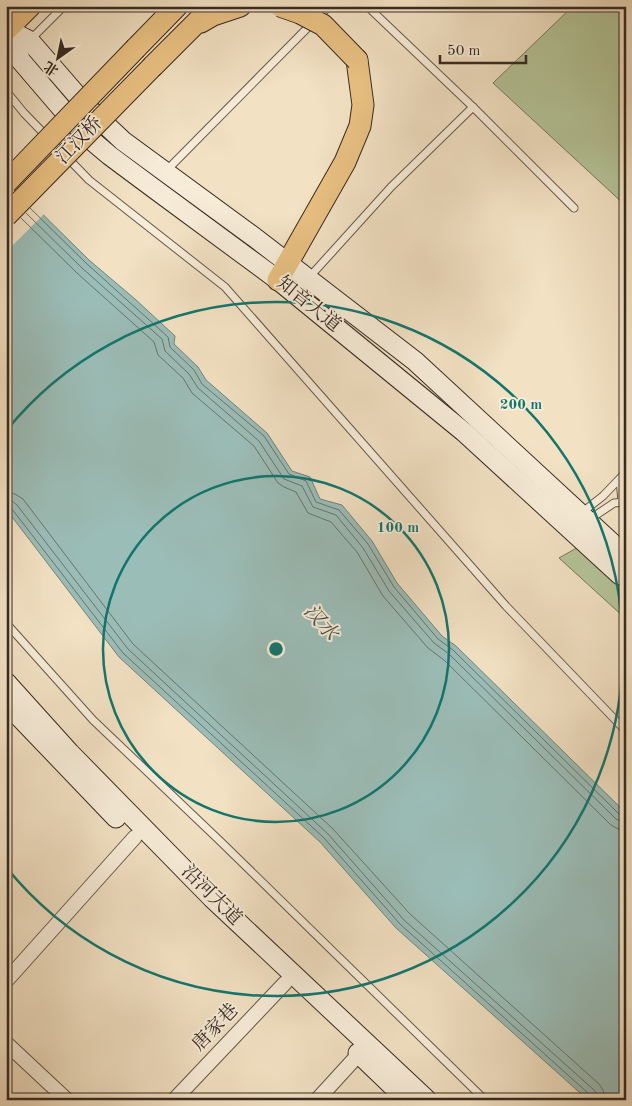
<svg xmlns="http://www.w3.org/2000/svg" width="632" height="1106" font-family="'Old Standard TT','Noto Serif SC',serif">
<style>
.green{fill:#b4c498;stroke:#75775e}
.water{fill:#9bbdb7;stroke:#73827c}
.pier{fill:#f2e1c3}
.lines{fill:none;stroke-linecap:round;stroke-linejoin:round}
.shore{stroke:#68746d;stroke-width:1}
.lane-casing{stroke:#65584b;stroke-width:9}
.street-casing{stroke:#65584b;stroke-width:16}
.secondary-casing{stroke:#362a23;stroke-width:21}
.primary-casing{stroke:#362a23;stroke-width:23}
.lane{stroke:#f7ecd8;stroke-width:7}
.street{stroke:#f7ecd8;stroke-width:14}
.secondary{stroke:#f7ecd8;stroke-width:19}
.primary{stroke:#e9c082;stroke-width:21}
.primary-bridge-casing{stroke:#362a23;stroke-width:23;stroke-linecap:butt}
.primary-bridge{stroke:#e9c082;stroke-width:21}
.ring{fill:none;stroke:#0f766e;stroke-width:2.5}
.labels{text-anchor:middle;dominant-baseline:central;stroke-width:4;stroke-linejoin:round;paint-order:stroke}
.street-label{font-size:19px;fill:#362a23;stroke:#f7ecd8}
.water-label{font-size:20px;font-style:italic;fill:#4f4f48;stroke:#f7ecd8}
.centre{fill:#0f766e;stroke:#f7ecd8;stroke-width:2.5}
.ring-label{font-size:15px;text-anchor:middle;font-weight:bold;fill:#0f766e;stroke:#f7ecd8;stroke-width:4;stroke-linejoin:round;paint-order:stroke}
</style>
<rect width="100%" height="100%" fill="#f2e1c3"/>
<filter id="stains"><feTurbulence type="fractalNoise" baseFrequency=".004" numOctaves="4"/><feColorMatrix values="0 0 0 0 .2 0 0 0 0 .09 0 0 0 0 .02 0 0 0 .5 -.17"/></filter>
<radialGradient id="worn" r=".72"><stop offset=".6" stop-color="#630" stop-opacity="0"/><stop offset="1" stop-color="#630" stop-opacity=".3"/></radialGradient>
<g class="green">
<polygon points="573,6 626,6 626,206 493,83"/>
<polygon points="580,546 626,575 626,619 559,558"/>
</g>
<polygon class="water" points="6,178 89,260 135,299 175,336 174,344 198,367 206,380 267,433 292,471 310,477 320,499 342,505 372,541 397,583 442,636 456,646 626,813 626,1100 588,1100 396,928 320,842 119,657 6,509"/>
<polygon class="pier" points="6,175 45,213 6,252"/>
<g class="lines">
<g class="shore">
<polyline points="30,208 86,263 168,337 170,347 194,370 202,384 264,436 289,474 306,481 316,502 339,510 368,544 394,587 438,639 453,650 620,815 626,816"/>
<polyline points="26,213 82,268 162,339 165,351 189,374 198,388 259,441 284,479 302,486 313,507 336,515 363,548 389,591 434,643 449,654 616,819 626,823"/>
<polyline points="21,218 77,273 154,342 158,355 183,378 192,393 254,446 278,483 284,487 296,492 308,513 331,522 357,552 383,596 428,648 444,660 611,825 618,829 626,830"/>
<polyline points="6,492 15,494 23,499 133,644 333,829 410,914 599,1084 603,1090 605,1100"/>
<polyline points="6,500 12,501 17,505 128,649 328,834 404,920 594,1090 597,1095 597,1100"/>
<polyline points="6,506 12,509 123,653 324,838 400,924 589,1094 591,1100"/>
</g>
<defs>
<g id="lane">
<polyline points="367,6 473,107 574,208"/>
<polyline points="30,40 64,6"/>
<polyline points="6,91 24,113 89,180 225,287 506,606 626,731"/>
<polyline points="167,170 329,6"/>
<polyline points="295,293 391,187 473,107"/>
<polyline points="620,479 622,502"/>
<polyline points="580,514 603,496 626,472"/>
<polyline points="590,519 614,503 626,502"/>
<polyline points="6,623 93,720 219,840 485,1100"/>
</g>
<g id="street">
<polyline points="6,981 135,837"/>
<polyline points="6,1043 67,1100"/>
<polyline points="174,1100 285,983"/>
<polyline points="317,1100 359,1054"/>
</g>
<g id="secondary">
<polyline points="6,28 21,61 75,124 90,139 109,155 152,187 278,280 464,432 620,575"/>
<polyline points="7,29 30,41 88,108 123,141 254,237 415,361 626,556"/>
<polyline points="6,682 70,753 212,898 427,1100"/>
<polyline points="6,703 116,818"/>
<polyline points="358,1053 407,1100"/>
</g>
<g id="primary">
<polyline points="201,22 213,15 240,6"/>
<polyline points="7,29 30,6"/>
<polyline points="136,48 177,6"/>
<polyline points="153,66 213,6"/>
<polyline points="278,280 345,162 360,126 363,105 357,60"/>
</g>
</defs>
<use href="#lane" class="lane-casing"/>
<use href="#street" class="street-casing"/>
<use href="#secondary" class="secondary-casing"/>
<use href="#primary" class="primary-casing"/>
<use href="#lane" class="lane"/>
<use href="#street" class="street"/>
<use href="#secondary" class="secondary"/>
<use href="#primary" class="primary"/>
<defs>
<g id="primary-bridge">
<polyline points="280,6 300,13 323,25 357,60"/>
<polyline points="6,183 136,48"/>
<polyline points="6,216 153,66"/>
</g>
</defs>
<use href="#primary-bridge" class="primary-bridge-casing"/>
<use href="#primary-bridge" class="primary-bridge"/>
</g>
<g class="ring">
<circle cx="276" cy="649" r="173"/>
<path d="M6 431A347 347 0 1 1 6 867"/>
</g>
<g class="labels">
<g class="street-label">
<text transform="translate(80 141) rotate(-46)">江汉桥</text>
<text transform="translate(308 305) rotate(39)">知音大道</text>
<text transform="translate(211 896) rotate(45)">沿河大道</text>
<text transform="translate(216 1028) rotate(-46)">唐家巷</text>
</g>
<g class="water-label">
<text transform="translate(320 623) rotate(49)">汉水</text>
</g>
</g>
<circle cx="276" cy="649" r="8" class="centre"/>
<g class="ring-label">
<text x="521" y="409">200 m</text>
<text x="398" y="532">100 m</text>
</g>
<rect width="632" height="1106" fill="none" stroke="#f2e1c3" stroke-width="25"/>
<rect x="8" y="8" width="617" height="1091" fill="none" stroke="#362a23" stroke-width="2.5"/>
<rect x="12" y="12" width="607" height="1081" fill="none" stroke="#362a23"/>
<g transform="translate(58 58) rotate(213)" stroke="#f7ecd8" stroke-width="4" paint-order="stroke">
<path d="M0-4L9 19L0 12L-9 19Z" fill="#362a23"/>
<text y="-8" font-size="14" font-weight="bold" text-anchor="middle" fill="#362a23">北</text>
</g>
<path d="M440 55v8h86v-8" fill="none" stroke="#362a23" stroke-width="2.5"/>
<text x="447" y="55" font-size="15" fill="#362a23" stroke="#f7ecd8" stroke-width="4" paint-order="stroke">50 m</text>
<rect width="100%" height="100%" filter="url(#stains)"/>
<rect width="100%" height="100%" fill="url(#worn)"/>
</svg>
